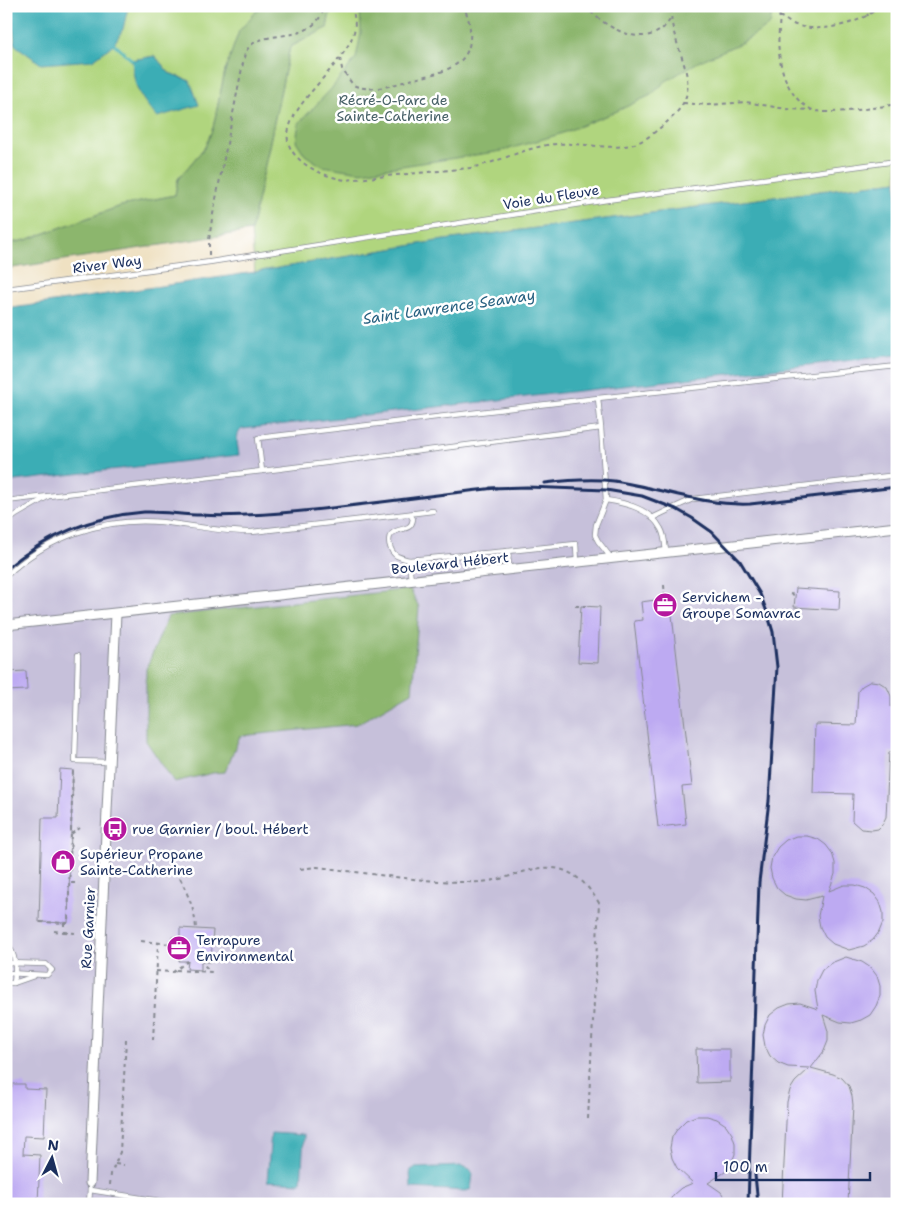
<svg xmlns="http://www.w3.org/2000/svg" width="903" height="1210" font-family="'Shantell Sans',sans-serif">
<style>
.industrial{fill:#c6c0da}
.green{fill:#b0d57e;stroke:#66826e;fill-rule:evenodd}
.forest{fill:#8cb66d;stroke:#547266}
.water{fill:#3badb5;stroke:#2b6e8a}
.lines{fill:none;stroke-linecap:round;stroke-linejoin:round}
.stream{stroke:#3badb5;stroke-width:3}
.building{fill:#bdaaf2}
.lane-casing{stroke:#858890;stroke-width:6}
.street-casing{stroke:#858890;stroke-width:11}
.path{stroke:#858890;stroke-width:2;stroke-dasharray:4 4;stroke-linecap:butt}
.lane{stroke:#fff;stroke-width:4.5}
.street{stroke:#fff;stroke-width:9}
.rail{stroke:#1b2f5e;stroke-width:3}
.labels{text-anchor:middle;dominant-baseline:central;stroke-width:5;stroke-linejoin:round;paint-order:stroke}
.park-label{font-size:14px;fill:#486168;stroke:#fff}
.street-label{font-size:14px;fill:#1b2f5e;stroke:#fff}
.poi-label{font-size:14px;fill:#1b2f5e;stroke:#fff;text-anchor:start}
.water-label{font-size:15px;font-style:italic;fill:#286181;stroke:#fff}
</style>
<rect width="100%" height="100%" fill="#fff"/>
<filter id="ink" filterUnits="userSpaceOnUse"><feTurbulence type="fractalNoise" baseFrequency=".02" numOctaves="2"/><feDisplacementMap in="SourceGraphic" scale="10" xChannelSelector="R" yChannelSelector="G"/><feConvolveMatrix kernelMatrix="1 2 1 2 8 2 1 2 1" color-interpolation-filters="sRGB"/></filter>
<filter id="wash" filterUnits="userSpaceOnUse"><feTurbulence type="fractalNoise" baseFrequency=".0096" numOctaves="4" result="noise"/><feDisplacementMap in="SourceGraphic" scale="20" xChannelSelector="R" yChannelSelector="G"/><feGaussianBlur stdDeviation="1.12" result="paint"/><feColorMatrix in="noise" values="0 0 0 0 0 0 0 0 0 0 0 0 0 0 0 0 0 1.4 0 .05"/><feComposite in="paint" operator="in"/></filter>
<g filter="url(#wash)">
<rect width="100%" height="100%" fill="#efe1c2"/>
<polygon class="industrial" points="897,355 897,1204 6,1204 6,482 238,455 237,436 239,431 242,429"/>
<g class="green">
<path d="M6,6H14L12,12L93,60C117,41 121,37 128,6H261L239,32L225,71L213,128L205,147L178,179L175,195L121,206L26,240L6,244ZM155,56L169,73L190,81L132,60Z"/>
<polygon points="331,6 897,6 897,181 437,241 255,272 251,231 290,47 327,28"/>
</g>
<g class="forest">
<polygon points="261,6 331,6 327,28 290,47 251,231 6,269 6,244 26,240 121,206 175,195 178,179 205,147 213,128 225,71 239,31"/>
<polygon points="360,6 773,6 770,25 743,42 700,61 666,81 651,95 615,112 560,134 502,151 361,172 322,166 305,155 296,141 299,123 331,89 356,58 361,33"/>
<polygon points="410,589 419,607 412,692 357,724 240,736 225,772 213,773 174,782 146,741 146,669 168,616"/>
</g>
<g class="water">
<polygon points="14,6 128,6 128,7 123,29 114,44 93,60 41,64 15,45 12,12"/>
<path d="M155,56L169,73L190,81L199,105L157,117C139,96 134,88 132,60Z"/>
<path d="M897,181V355L242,429C234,435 238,446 239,455L6,482V309L255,272L437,241Z"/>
<polygon points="271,1133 304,1135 301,1183 267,1181"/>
<polygon points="462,1166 470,1169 473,1174 471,1189 466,1191 411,1188 410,1171 414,1168"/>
</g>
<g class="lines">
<polyline class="stream" points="112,42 132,60"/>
</g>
<g id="blocks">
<g class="building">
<polygon points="796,588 840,591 839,610 794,607"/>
<polygon points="670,598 692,786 682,787 686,824 658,827 634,621 643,620 641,602"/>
<polygon points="581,606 600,607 598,663 578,662"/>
<polygon points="26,671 27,690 6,691 6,672"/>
<polygon points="871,681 879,682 887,687 891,696 891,707 897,707 897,752 889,752 886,817 882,825 878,829 872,830 861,829 852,821 853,794 813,793 815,724 856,725 858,691 862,686"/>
<polygon points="60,769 73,770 68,923 39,922 42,818 58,818"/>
<polygon points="796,836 807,836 818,839 826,845 832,853 835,863 835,874 829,891 844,885 855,885 865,888 874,894 880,902 883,912 883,922 879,932 873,940 864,946 849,950 833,944 825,937 820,927 818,916 822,896 806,900 796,899 785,895 777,888 772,878 770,868 772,857 778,847 786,840"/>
<polygon points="180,928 213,930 211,962 201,962 201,970 187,969 188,961 179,961 180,952 171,951 172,937 180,938"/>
<polygon points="846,957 862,962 871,968 877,976 880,986 880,996 876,1006 870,1015 861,1020 851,1023 840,1022 823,1015 828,1031 828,1041 824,1051 811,1068 833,1074 842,1078 849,1086 852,1096 853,1105 848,1204 782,1204 787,1102 790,1090 795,1082 810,1068 788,1067 778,1063 770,1056 765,1046 763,1035 765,1025 770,1015 779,1008 789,1004 800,1003 818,1009 815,991 817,980 822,970 831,963"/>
<polygon points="696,1049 730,1049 730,1082 697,1083"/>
<polygon points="12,1084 25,1084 25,1089 46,1090 44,1137 24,1136 23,1154 40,1155 38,1204 6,1204 6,1088 12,1088"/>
<polygon points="696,1116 707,1116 717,1119 726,1125 732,1134 735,1143 735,1154 731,1164 725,1172 708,1183 721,1192 729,1204 668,1204 673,1195 681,1188 693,1183 677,1168 672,1158 670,1148 672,1137 678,1128 686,1120"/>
</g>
</g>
</g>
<g filter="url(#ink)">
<use href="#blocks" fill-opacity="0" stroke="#858890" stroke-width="1"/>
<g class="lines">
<defs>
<g id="lane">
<polyline points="6,289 210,262 607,200 897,161"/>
<polyline points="598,398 601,428"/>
<polyline points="262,471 258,438 598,398 897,366"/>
<path d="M606,500C626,503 651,509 661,529C665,536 665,545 666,552"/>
<polyline points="6,501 279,469 601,428 606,500 596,525 595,535 598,541 612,559"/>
<path d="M410,514L413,519C411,531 403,527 394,532C385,537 390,552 397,556C401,558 406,559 409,560L508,551L509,570"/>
<polyline points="652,518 673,508 693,499 897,475"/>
<polyline points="6,523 16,515 47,497"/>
<polyline points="508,551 576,544 577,563"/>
<polyline points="409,560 411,581"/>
<path d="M6,576C47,537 104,517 161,522C192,525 220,532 252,532L433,511"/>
<polyline points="78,655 75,761 109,762"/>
<path d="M6,943C17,955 16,968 14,983"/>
<polyline points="6,963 46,964 52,970 47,975 6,973"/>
<polyline points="6,983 14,983 34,976"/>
<polyline points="90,1190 179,1204"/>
<polyline points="89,1204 90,1189"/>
</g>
<g id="street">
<polyline points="6,625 897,527"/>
<polyline points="90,1183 116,614"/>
</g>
</defs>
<use href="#lane" class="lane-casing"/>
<use href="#street" class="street-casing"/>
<g class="path">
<path d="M352,6C354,15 356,24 354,32C344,66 292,100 288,134C286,144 293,154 300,160C312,171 329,177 345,180L470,168C496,163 520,150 547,145C574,140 606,151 630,145C644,142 655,132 666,123C675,115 685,105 687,92C691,63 667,35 672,6"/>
<path d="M585,6C606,29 650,54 671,18"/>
<path d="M779,6C781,22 777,37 779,52C781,74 791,101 813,110C827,116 880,107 897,104"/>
<polyline points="865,6 868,16"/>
<path d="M779,16C784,18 788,22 793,24C817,34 862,25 879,6"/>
<path d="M340,58L342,69L353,85C372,93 392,85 410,80C433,74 468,70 470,40C471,28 469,17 463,6"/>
<polyline points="683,103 708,105 746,102 786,109 812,110"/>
<path d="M209,255V240L212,219L245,53C260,23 311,51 325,6"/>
<polyline points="664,585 665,598"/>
<polyline points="790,594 795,595"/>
<polyline points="575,606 586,606"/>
<polyline points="71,834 80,828"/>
<path d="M300,869L317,867C367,873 419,882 469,882C479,883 490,881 500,879C519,874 539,864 559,869C577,873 590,888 599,903L588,1119"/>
<path d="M180,878C188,895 195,910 196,929"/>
<polyline points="71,883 78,883"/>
<polyline points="40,922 68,923 73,769"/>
<polyline points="54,931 64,932 64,923"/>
<polyline points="64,932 75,933"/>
<polyline points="141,941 171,944"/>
<polyline points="176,970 211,972 201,962"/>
<polyline points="156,971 173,972 188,961"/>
<polyline points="153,1040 158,943"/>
<polyline points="115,1164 124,1165"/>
<polyline points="110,1185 111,1174 120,1152 126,1039"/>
</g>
<use href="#lane" class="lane"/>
<use href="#street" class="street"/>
<g class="rail">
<path d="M545,483C569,480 591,478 614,481C661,488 703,506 750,504L897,487"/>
<polyline points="490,488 527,487 606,490 642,496 676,509 692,518 712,532 740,561 760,594 767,612 773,632 777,667 769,801 759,882 748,1204"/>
<path d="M6,569C45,536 93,516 144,512C163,511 182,515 201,515C227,517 254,515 281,513C352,507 424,496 496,488"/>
<polyline points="755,1175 758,1204"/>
</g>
</g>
</g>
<defs>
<symbol id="office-disc" viewBox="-11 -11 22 22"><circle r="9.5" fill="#b5179e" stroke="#fff"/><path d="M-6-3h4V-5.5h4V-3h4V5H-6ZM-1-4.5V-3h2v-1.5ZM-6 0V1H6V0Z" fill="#fff"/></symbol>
<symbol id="bus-disc" viewBox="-11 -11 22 22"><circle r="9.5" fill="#b5179e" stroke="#fff"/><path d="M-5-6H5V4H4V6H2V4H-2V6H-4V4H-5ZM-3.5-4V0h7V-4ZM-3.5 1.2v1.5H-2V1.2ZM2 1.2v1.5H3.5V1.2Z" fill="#fff"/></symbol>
<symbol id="shop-disc" viewBox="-11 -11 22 22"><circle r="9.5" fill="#b5179e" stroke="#fff"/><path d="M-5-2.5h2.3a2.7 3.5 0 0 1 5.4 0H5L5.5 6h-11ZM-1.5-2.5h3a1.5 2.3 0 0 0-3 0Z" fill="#fff"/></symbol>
</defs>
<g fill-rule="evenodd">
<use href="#office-disc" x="651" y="591" width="28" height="28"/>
<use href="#bus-disc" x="101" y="815" width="28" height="28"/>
<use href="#shop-disc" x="49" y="848" width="28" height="28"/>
<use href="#office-disc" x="165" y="934" width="28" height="28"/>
</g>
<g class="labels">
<g class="park-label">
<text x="393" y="100">Récré-O-Parc de<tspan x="393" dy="16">Sainte-Catherine</tspan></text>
</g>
<g class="street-label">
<text transform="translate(551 197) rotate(-9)">Voie du Fleuve</text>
<text transform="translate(107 264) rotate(-7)">River Way</text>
<text transform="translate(450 563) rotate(-6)">Boulevard Hébert</text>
<text transform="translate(88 928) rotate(-87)">Rue Garnier</text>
</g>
<g class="poi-label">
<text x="682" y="597">Servichem -<tspan x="682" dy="16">Groupe Somavrac</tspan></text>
<text x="132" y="829">rue Garnier / boul. Hébert</text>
<text x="80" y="854">Supérieur Propane<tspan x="80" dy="16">Sainte-Catherine</tspan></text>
<text x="196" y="940">Terrapure<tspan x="196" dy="16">Environmental</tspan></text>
</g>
<g class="water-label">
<text transform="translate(449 307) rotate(-8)">Saint Lawrence Seaway</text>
</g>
</g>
<rect width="903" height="1210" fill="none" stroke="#fff" stroke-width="25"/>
<g transform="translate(52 1158) rotate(6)" stroke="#ffffff" stroke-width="4" paint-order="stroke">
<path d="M0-4L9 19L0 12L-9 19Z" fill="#1b2f5e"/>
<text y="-8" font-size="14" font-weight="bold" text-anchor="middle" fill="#1b2f5e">N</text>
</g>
<path d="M716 1172v8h154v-8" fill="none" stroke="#1b2f5e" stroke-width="2.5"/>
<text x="723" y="1172" font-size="15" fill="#1b2f5e" stroke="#ffffff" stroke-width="4" paint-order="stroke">100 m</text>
</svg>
